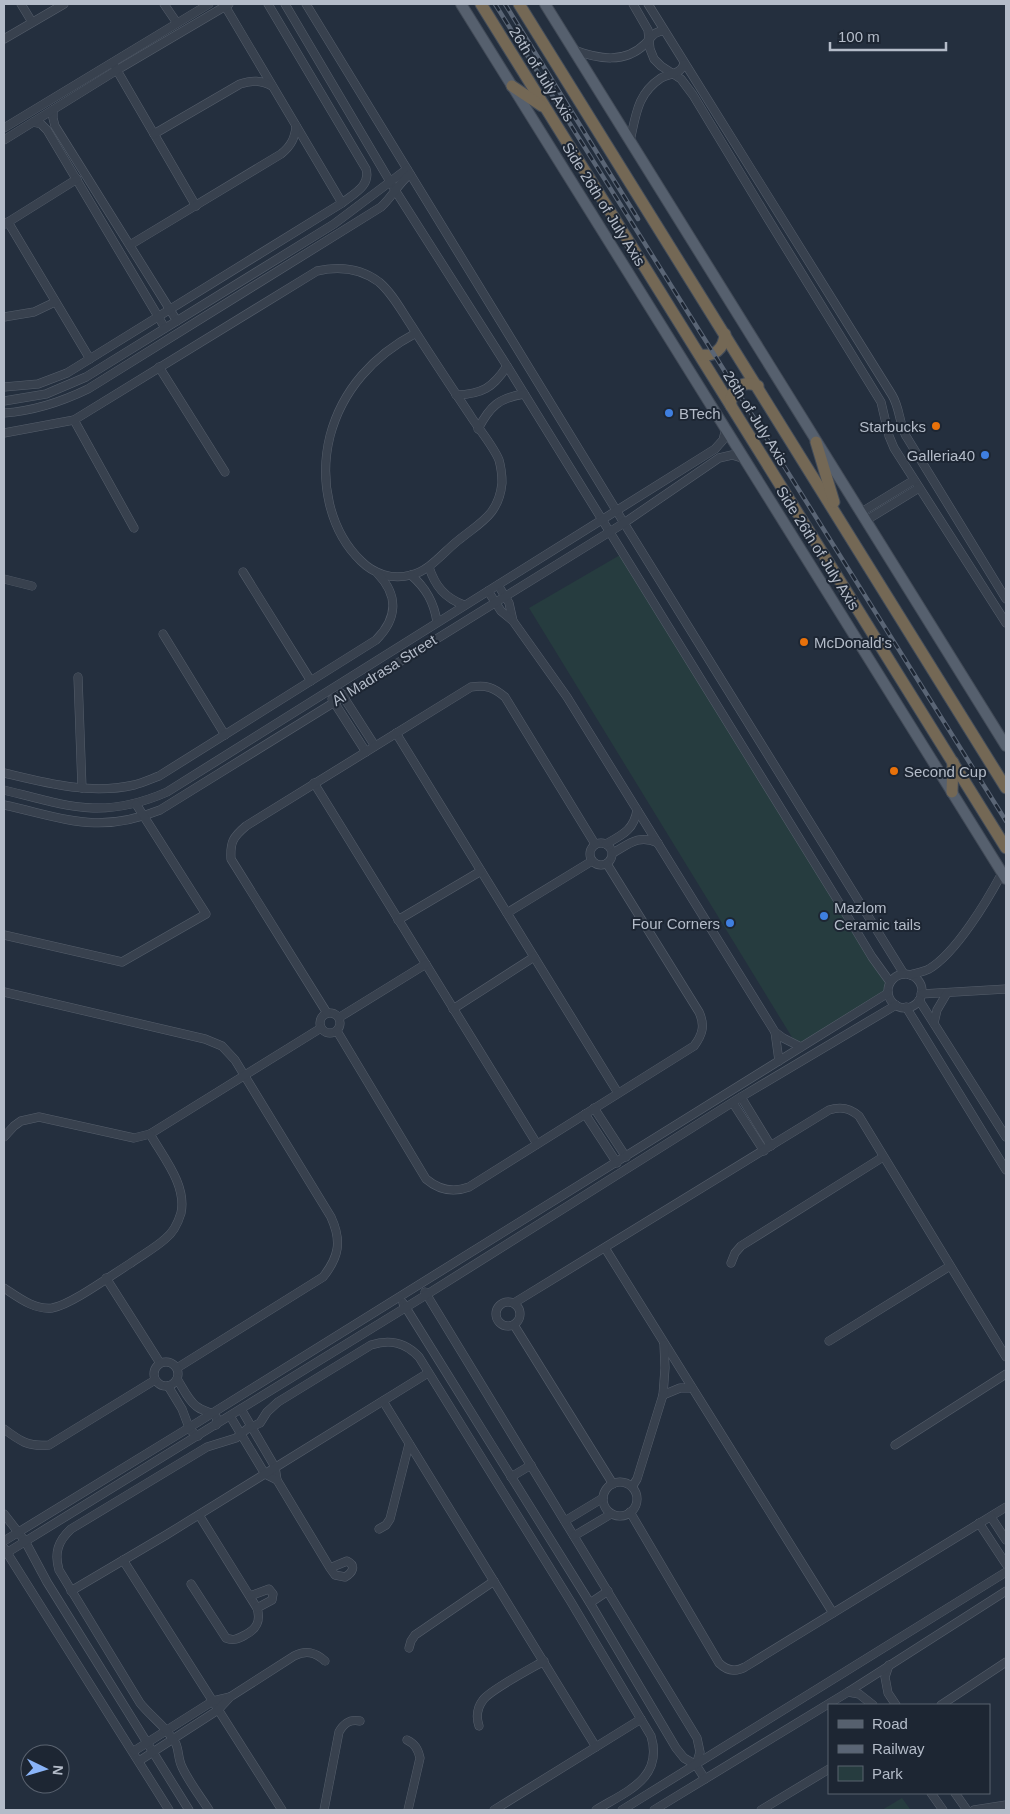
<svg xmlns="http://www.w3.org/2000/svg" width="1010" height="1814" font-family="Arial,sans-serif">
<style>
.green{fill:#263c3f}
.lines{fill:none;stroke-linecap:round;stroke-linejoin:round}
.minor-casing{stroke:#565f6c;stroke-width:9}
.major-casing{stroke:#414a57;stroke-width:12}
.highway-casing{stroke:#434c59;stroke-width:13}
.minor{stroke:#38414e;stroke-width:8}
.major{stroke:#56606e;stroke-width:10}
.highway{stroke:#746855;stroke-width:11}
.rail-casing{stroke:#5a6575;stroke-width:4.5}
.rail{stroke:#1d2633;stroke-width:2.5;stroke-dasharray:8;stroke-linecap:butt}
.shop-dot{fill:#3f7fe0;stroke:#1d2633;stroke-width:2}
.food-dot{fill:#e8710a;stroke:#1d2633;stroke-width:2}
.labels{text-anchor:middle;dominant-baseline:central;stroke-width:4;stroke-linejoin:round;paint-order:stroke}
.street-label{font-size:15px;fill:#b4bcc9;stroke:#1d2633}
.poi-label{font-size:15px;fill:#b4bcc9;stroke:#1d2633;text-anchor:start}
</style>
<rect width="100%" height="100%" fill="#242f3e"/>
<g class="green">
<polygon points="620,555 893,994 801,1052 529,608"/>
<polygon points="902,1798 910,1809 908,1810 882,1810"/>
</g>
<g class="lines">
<defs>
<g id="minor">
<polyline points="21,4 32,22"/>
<polyline points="164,4 177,23"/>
<polyline points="285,4 395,190 507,366 843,909 872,957 890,982"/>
<polyline points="306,4 624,523 904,974"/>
<polyline points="633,4 648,30 650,49 654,59 661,66 681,79 693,95 765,214 881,402 889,436 894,448 1006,623"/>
<path d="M648,4L892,395C900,408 899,423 906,436L1006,599"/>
<polyline points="225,6 342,203"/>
<polyline points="4,39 64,4"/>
<path d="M574,50C598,59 625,64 645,44C652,37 654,31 664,31"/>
<polyline points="115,67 196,206"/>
<polyline points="53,110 53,118 55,126 177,321"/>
<polyline points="33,122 41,124 47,130 165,328"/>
<polyline points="4,128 209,4"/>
<path d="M154,134L240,84C252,80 261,80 272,86"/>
<polyline points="4,140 117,70 229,4"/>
<path d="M630,141C636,115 637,94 661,78C670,73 680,75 684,64"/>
<polyline points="8,222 90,359"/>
<polyline points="5,224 77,179"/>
<path d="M130,245L281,154C291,146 295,138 296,126"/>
<polyline points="4,317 34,312 55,302"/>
<polyline points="159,367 225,472"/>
<path d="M4,387L38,384L67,373L342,203C353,194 371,186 366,169L268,4"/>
<path d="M456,395C482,394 493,388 507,366"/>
<polyline points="4,401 46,394 86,377 334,224 407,169"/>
<path d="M4,413C34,411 61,402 88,389L381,207C392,197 398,184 410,174"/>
<polyline points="74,420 134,528"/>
<path d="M478,429C490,406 499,398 524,394"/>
<path d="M4,433L74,420L317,271C339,266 360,268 379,282C392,293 401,310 411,325C430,355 450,385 470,415C478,428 494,447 499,460C501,467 502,476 502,483C499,514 481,522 460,539C444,551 430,571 411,575C392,580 374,574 361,561C329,530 319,480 330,436C342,390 374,355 416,333"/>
<polyline points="860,513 914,480"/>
<polyline points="865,521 919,488"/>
<path d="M429,567C435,586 445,598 464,605"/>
<polyline points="243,572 311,681"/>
<path d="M411,575C426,588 434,602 437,622"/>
<polyline points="4,579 32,586"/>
<polyline points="498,585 509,603 513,621"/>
<polyline points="488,591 501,611 513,621 567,697 775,1032 783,1038 801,1047"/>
<polyline points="163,634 225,735"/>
<polyline points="78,677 82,788"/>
<polyline points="341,693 375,746"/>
<polyline points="332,699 366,752"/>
<polyline points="396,733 618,1093"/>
<path d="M4,773C46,783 90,795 134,785C142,783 151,779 159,776L376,640C397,619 399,596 378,574"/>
<polyline points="314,783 537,1144"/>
<path d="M4,790C68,806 103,820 167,792L715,449L723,440L726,428"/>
<path d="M4,805C65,818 97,835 160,810L624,523L719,458L732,455L745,459"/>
<circle cx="601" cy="854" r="11"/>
<path d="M606,844C622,835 634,830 637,810"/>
<path d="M613,853C629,844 639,834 658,843"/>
<polyline points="507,913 592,861"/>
<polyline points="398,920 481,871"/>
<polyline points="4,935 122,962 206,914 136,804"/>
<circle cx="905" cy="991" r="17"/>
<path d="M910,975C916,973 923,972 929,969C956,953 987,901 1002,873"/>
<path d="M4,992L205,1039L222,1046L235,1060L331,1217C342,1241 339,1257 323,1277L177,1368"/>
<polyline points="921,994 1006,989"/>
<polyline points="919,1000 1006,1137"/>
<polyline points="906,1007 1006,1170"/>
<polyline points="453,1009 534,957"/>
<circle cx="330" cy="1023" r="10"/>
<path d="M327,1013L231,859C230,842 233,837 246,826L471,687C487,685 493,687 505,697L595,844"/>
<polyline points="340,1017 426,964"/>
<polyline points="934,1023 937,1010 947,993"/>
<path d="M337,1031L426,1179C439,1190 453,1193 469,1187L694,1046C703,1034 705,1025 699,1012L607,864"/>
<polyline points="775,1032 779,1061"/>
<polyline points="741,1097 771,1146"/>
<polyline points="733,1103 764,1151"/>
<polyline points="594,1108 626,1157"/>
<polyline points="585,1114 617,1163"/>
<polyline points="4,1137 14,1126 21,1121 39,1117 134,1138 150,1134 321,1028"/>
<polyline points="605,1248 833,1613"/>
<polyline points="731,1263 735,1253 741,1246 883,1157"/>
<polyline points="106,1278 160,1363"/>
<path d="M4,1288C18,1297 34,1310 52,1308C71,1305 113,1274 131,1263C142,1255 155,1248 165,1239C173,1233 178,1223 181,1213C187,1185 163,1157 150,1134"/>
<polyline points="425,1292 697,1738 700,1752 696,1765"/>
<circle cx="508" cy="1314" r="12"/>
<polyline points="403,1303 590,1603 676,1748 684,1758 696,1765 705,1779"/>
<path d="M514,1303L829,1110C841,1106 850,1108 859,1116L1006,1357"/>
<polyline points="514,1325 613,1484"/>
<polyline points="829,1341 950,1266"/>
<circle cx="166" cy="1374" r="12"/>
<path d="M177,1379C183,1388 188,1400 196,1406C203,1412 212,1411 217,1418L216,1425"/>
<polyline points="168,1386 182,1409 190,1430 198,1436"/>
<polyline points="663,1395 680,1388 692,1388"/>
<polyline points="383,1401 596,1747"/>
<path d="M241,1409L275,1467L277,1480L330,1568L347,1561C357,1566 352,1573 345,1577L335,1575L330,1568"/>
<polyline points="230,1416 265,1474 277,1480"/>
<path d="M4,1429C20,1441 28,1447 49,1445L155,1380"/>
<polyline points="895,1445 1006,1374"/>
<polyline points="511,1477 531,1465"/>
<circle cx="620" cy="1499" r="17"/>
<polyline points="632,1487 637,1479 663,1395 665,1368 664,1344"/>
<path d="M630,1512L719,1663C727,1671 736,1672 745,1667L1006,1507"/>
<polyline points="4,1514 25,1541 47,1582 189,1810"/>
<polyline points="991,1517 1006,1540"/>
<polyline points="565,1521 603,1498"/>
<polyline points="979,1523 1006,1564"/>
<polyline points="379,1529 386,1525 390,1519 409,1444"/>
<polyline points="574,1536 611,1514"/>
<polyline points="4,1541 182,1432 888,993"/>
<polyline points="4,1548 169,1810"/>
<polyline points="8,1552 426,1295 741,1097 896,1005"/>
<polyline points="123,1560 282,1810"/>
<path d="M191,1584L226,1638C233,1641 238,1639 245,1635C257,1629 261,1621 257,1608L199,1515"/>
<polyline points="71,1591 166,1535 428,1373"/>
<polyline points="250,1596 269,1589 273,1594 272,1600 257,1608"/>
<polyline points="590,1603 608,1591"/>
<polyline points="409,1648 411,1641 415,1635 494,1581"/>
<polyline points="889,1665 885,1677 888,1693 896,1705"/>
<polyline points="848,1692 859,1694 873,1705"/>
<polyline points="941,1705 1006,1662"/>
<path d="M479,1726C476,1717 477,1708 483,1700C490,1690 530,1669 544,1661"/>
<path d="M407,1740C415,1744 418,1749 420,1758L408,1810"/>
<polyline points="134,1751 213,1701 230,1697"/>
<path d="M139,1761L218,1710L230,1697L294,1656C306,1650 315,1652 325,1661"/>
<polyline points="931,1793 943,1810"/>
<polyline points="955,1793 967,1810"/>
<path d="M209,1810C200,1796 189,1782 182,1767C178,1759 179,1751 176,1744C166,1726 152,1718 140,1703L59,1570C54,1553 58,1541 71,1529L207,1447L236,1438L247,1429L260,1423L267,1412L278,1402L371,1345C390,1339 405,1342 419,1357L571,1602L651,1736C664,1779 625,1792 596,1810"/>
<path d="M324,1810L339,1732C344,1723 350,1719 360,1721"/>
<polyline points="494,1810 641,1719"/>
<polyline points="622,1810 1006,1572"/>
<polyline points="654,1810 848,1692 1006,1591"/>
<polyline points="761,1810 829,1769"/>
<polyline points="974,1810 1006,1805"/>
</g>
<g id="major">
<polyline points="461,4 1006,879"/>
<polyline points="545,4 1006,746"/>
</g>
<g id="highway">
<polyline points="481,4 1006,848"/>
<polyline points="519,4 1006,788"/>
<polyline points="512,86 542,106"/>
<path d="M700,355C714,357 724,349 725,334"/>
<path d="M731,406C729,389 743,379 758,386"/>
<polyline points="816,442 834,502"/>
<polyline points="952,792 953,762"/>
</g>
</defs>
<use href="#minor" class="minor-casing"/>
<use href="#major" class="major-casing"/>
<use href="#highway" class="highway-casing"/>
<use href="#minor" class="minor"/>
<use href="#major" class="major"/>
<use href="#highway" class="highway"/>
<defs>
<g id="rail">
<polyline points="495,4 1006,821"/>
<polyline points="505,4 638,219"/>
</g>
</defs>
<use href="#rail" class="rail-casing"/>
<use href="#rail" class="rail"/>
</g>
<g class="shop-dot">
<circle cx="669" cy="413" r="5"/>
<circle cx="985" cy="455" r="5"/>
<circle cx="824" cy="916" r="5"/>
<circle cx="730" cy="923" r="5"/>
</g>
<g class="food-dot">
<circle cx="936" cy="426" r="5"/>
<circle cx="804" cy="642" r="5"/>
<circle cx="894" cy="771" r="5"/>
</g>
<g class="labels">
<g class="street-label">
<text transform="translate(542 74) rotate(58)">26th of July Axis</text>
<text transform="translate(604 204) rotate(58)">Side 26th of July Axis</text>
<text transform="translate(756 418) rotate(58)">26th of July Axis</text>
<text transform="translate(818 548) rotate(58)">Side 26th of July Axis</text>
<text transform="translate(384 670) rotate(-32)">Al Madrasa Street</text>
</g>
<g class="poi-label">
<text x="679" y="413">BTech</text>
<text x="926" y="426" text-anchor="end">Starbucks</text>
<text x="975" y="455" text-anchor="end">Galleria40</text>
<text x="814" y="642">McDonald's</text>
<text x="904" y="771">Second Cup</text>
<text x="834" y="907">Mazlom<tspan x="834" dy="17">Ceramic tails</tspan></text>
<text x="720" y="923" text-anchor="end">Four Corners</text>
</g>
</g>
<rect width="1010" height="1814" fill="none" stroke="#b4bcc9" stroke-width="10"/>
<rect x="828" y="1704" width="162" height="90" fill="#1d2633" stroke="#59626f"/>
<rect x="838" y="1720" width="25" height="8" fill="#56606e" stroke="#59626f"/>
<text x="872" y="1729" font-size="15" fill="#b4bcc9">Road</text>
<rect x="838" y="1745" width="25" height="8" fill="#5a6575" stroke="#59626f"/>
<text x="872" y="1754" font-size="15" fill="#b4bcc9">Railway</text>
<rect x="838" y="1766" width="25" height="15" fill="#263c3f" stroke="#59626f"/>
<text x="872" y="1779" font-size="15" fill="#b4bcc9">Park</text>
<g transform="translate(45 1769) rotate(95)"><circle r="24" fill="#1d2633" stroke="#59626f"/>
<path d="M0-4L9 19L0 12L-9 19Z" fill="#8ab4f8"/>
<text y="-8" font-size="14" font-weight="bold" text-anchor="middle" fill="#b4bcc9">N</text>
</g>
<path d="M830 42v8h116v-8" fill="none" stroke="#b4bcc9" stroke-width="2.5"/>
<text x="838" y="42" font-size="15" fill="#b4bcc9" stroke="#1d2633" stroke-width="4" paint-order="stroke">100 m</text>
</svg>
